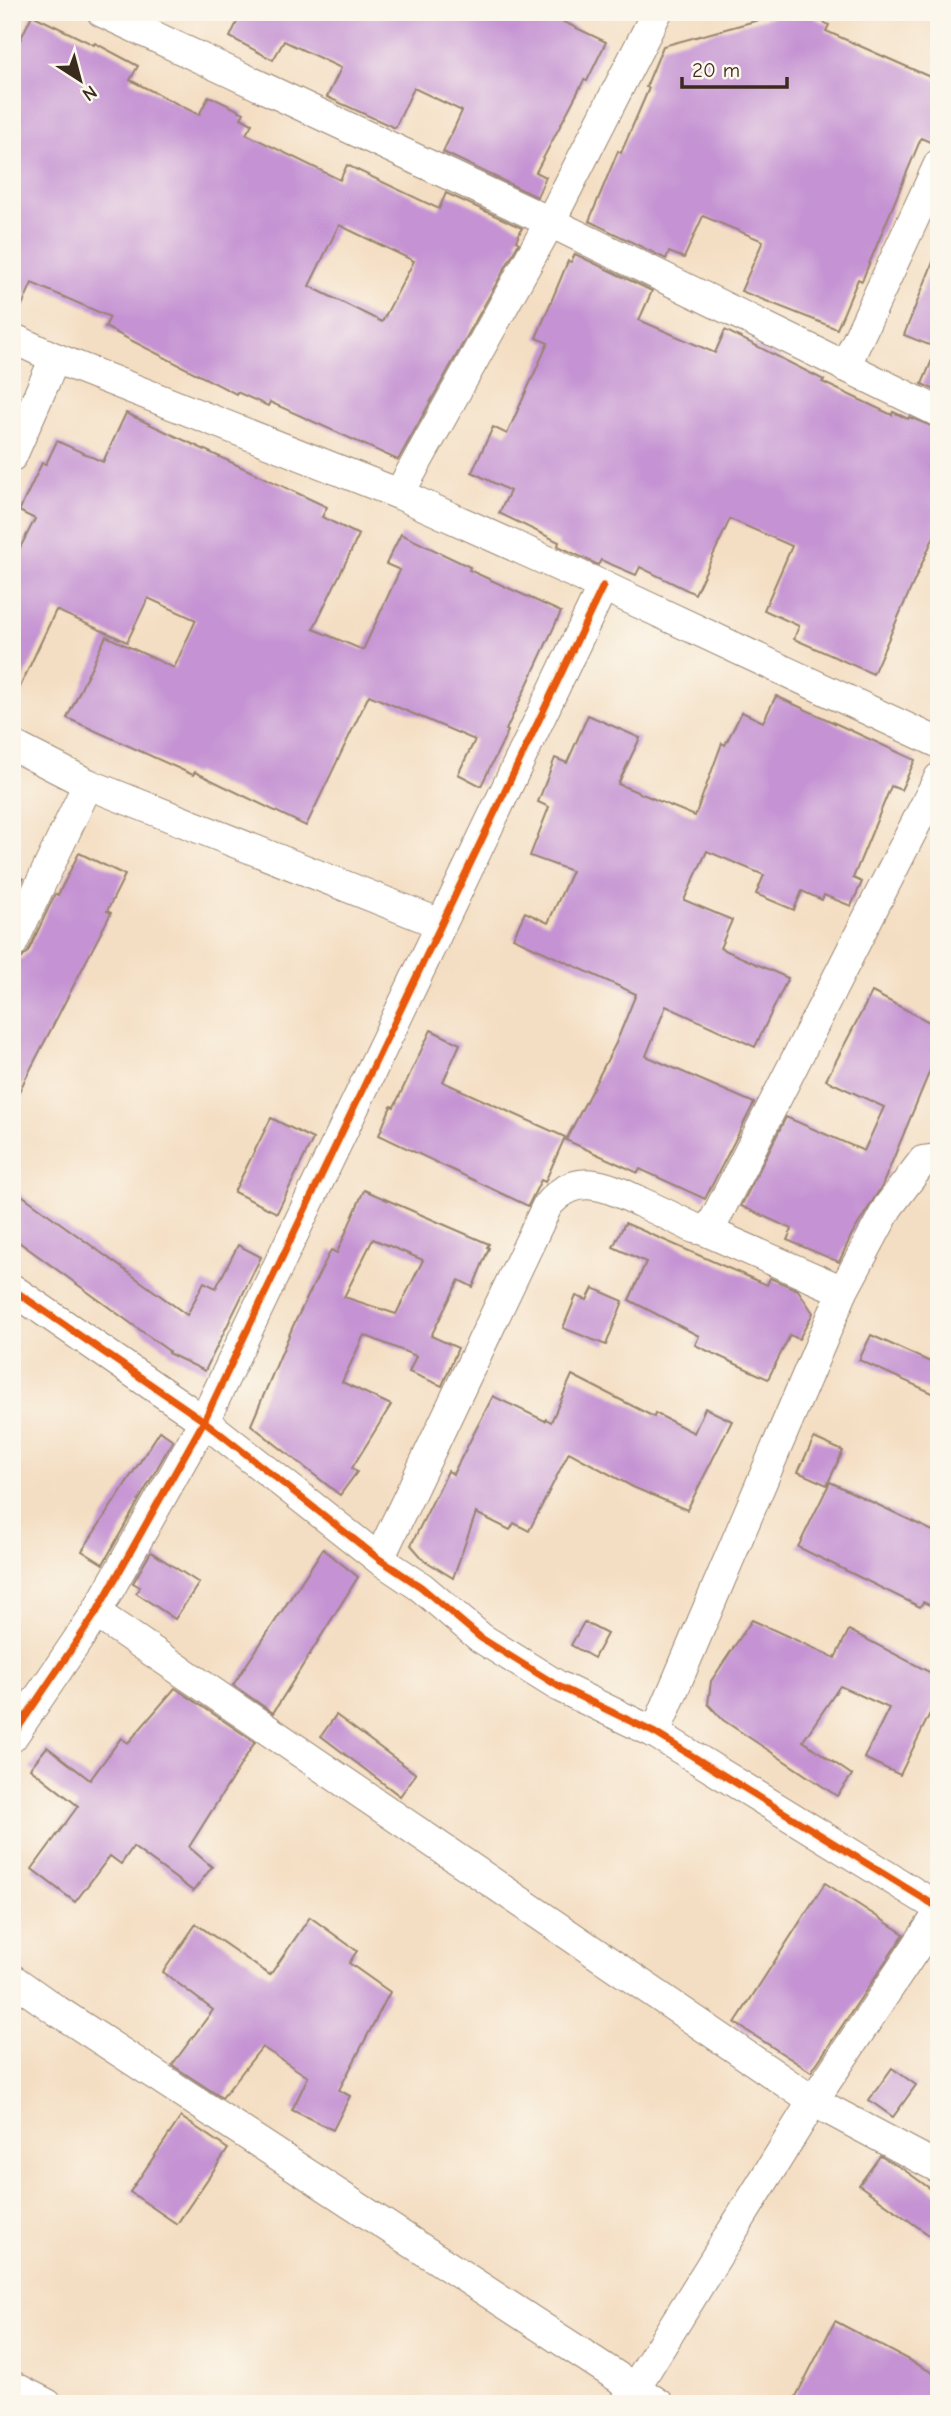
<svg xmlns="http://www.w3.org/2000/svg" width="951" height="2416" font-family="'Comic Neue',sans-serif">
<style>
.building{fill:#c593d3;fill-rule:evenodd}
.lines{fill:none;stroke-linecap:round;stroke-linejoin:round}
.minor-casing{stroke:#988470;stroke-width:32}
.minor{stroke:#fff;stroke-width:30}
.cycleway-casing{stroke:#fbf7ec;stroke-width:11}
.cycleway{stroke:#e8590c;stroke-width:7}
</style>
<rect width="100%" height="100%" fill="#fbf7ec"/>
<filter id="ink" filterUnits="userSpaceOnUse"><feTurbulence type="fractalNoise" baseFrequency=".0143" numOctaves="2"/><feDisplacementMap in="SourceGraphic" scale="14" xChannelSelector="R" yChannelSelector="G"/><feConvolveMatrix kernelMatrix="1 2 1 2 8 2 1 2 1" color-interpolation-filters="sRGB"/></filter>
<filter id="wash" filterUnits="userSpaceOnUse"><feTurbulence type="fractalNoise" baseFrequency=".00686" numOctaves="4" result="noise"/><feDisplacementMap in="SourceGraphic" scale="28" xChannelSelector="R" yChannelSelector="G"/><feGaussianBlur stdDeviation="1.57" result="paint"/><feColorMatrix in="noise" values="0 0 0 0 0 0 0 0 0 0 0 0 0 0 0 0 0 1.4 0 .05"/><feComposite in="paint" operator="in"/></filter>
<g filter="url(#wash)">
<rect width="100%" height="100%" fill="#f4dec3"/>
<g id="blocks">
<g class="building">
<polygon points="223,12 543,12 606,42 587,81 584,80 536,172 546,177 537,197 443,152 462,111 414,88 395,128 327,97 341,68 284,41 273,60 230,37 238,20"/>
<polygon points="788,12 803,12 829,25 826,31 939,81 939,146 921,138 862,281 858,279 837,329 741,291 763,241 703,216 684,258 669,252 666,259 589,221 618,151 621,153 649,88 646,87 663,46"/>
<path d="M32,15L94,45L95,43L138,66L130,80L199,115L209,96L244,113L241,118L252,124L246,134L340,180L347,165L439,209L446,193L522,228L516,241L519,243L398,460L270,402L268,406L237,392L236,394L105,327L110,317L32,283L15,321H12V57ZM339,225L414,261L382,322L309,286Z"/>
<polygon points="937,252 939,252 939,392 922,384 937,348 904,335"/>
<polygon points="575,254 652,291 639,320 715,353 725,330 824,380 822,382 892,415 893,412 908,419 909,417 939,429 939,525 873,674 794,639 799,626 764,610 792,546 730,519 695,594 640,567 636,575 601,560 598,565 558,546 559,542 499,513 510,491 472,472 493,427 507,434 548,343 536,338 568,261 571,262"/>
<polygon points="126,413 327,507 322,517 359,535 313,629 363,650 400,570 386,564 401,534 470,567 469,570 561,612 506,730 508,731 481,786 458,774 475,740 369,695 306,826 195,772 193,775 67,718 106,636 174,668 196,620 148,598 127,642 56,610 12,704 12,563 35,519 19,511 42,463 46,464 57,441 103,462"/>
<polygon points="776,696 915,760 901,790 891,786 853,878 862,882 851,906 824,895 822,900 802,891 794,910 756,894 764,875 707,851 684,900 732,920 720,948 788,978 755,1047 666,1006 646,1056 754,1103 705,1199 640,1169 638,1173 566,1140 616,1043 636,994 513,938 525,912 548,923 572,871 530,856 549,807 538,802 555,758 567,763 588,715 640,738 618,784 695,816 722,743 725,745 742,712 763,722"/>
<polygon points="79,853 125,875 107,911 111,913 12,1105 12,961 21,959 28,952 55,894 58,895"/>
<polygon points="12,874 23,879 12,903"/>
<polygon points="872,992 939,1027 939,1049 882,1186 852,1234 839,1262 787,1240 792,1229 741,1206 786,1117 864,1151 884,1107 826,1080"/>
<polygon points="431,1030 460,1044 443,1082 565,1137 545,1182 541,1180 528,1206 379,1135 391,1106 394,1107"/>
<polygon points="271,1118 313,1139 277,1213 234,1192"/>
<polygon points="12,1188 187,1315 204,1282 216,1288 238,1245 261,1257 205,1371 168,1353 169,1351 12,1237"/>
<path d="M364,1190L489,1244L487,1247L489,1248L473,1287L459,1280L431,1336L458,1348L442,1386L409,1372L416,1356L364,1335L342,1382L391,1405L352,1468L357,1472L340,1495L251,1425L293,1326L331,1250L337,1253ZM373,1239L423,1260L396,1314L344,1297Z"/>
<polygon points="625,1223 767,1285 770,1278 798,1290 813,1313 799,1339 790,1335 768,1379 695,1345 699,1336 629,1300 646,1262 613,1247"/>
<polygon points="593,1288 623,1301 606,1345 563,1328 576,1296 587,1300"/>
<polygon points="871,1335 939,1366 939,1396 859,1360"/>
<polygon points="572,1375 654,1417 655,1413 694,1433 705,1408 732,1421 687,1510 633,1487 569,1452 529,1531 514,1523 510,1530 476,1513 453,1578 424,1560 411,1545 448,1471 453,1474 493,1396 545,1421 546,1419 551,1422"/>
<polygon points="160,1431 173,1440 103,1564 82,1551"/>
<polygon points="814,1438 843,1451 827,1485 798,1472"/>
<polygon points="830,1482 939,1534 939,1609 923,1602 920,1607 798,1547"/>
<polygon points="323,1549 358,1577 273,1713 233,1685"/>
<polygon points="151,1552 199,1583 175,1619 136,1593 140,1587 133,1583"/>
<polygon points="752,1620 835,1658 849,1630 939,1677 939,1695 900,1775 864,1758 889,1708 840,1686 803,1741 852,1775 837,1796 723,1720 708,1704 711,1681"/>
<polygon points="584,1622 607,1634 594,1658 571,1645"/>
<polygon points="175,1688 255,1742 189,1847 212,1867 193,1891 133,1847 121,1864 110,1856 75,1902 32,1869 78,1806 30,1768 47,1747 90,1780 121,1738 128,1743"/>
<polygon points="336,1715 416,1774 400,1796 321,1736"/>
<polygon points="825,1883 904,1934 811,2072 735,2023"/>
<polygon points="310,1917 357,1951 349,1963 390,1992 339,2090 350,2096 333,2130 292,2110 308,2077 262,2047 222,2098 172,2065 213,2010 163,1972 196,1924 270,1975"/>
<polygon points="892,2068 916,2085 893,2117 869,2100"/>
<polygon points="181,2117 228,2149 177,2224 130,2192"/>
<polygon points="880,2156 903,2169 939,2195 939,2242 859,2185"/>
<polygon points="835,2321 939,2376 939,2404 792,2404"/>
</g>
</g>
</g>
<g filter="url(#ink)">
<use href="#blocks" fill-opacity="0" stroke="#988470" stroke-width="2"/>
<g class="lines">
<defs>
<g id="minor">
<polyline points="102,12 550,222 939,412"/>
<polyline points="12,338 55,358 399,494 603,586 939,743"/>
<polyline points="845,367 939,164"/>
<polyline points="12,456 55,358"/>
<polyline points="399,494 550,222 657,12"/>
<polyline points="12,745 88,784 441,924"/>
<polyline points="12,944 88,784"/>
<polyline points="704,1230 843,1291"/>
<polyline points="12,1289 204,1421 379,1559 421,1587 481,1638 558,1686 655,1733 939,1908"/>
<path d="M379,1559L547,1206C576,1171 605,1185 640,1202C658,1210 676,1219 694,1228L704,1230L712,1225L939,778"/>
<polyline points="96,1613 813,2101 939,2168"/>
<polyline points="655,1733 843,1291 888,1207 923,1161 939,1159"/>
<polyline points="12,1737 96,1613 204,1421 603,586"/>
<polyline points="12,1979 56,2010 659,2404"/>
<polyline points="12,2386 47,2404"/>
<polyline points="625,2404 813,2101 939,1913"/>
</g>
</defs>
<use href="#minor" class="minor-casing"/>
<use href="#minor" class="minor"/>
<defs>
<g id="cycleway">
<polyline points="12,1289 204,1421 379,1559 421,1587 481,1638 558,1686 655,1733 939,1908"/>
<polyline points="12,1737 96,1613 204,1421 603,586"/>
</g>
</defs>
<use href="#cycleway" class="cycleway-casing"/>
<use href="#cycleway" class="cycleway"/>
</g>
</g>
<rect width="951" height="2416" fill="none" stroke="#fbf7ec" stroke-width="42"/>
<g transform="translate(80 80) rotate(144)" stroke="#fbf7ec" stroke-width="5" paint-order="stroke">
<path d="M0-5L12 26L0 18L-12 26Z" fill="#3b2a1e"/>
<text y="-10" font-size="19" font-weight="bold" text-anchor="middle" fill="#3b2a1e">N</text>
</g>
<path d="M682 77v10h105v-10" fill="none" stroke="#3b2a1e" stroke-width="3.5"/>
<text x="692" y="77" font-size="21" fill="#3b2a1e" stroke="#fbf7ec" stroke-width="5" paint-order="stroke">20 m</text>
</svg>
